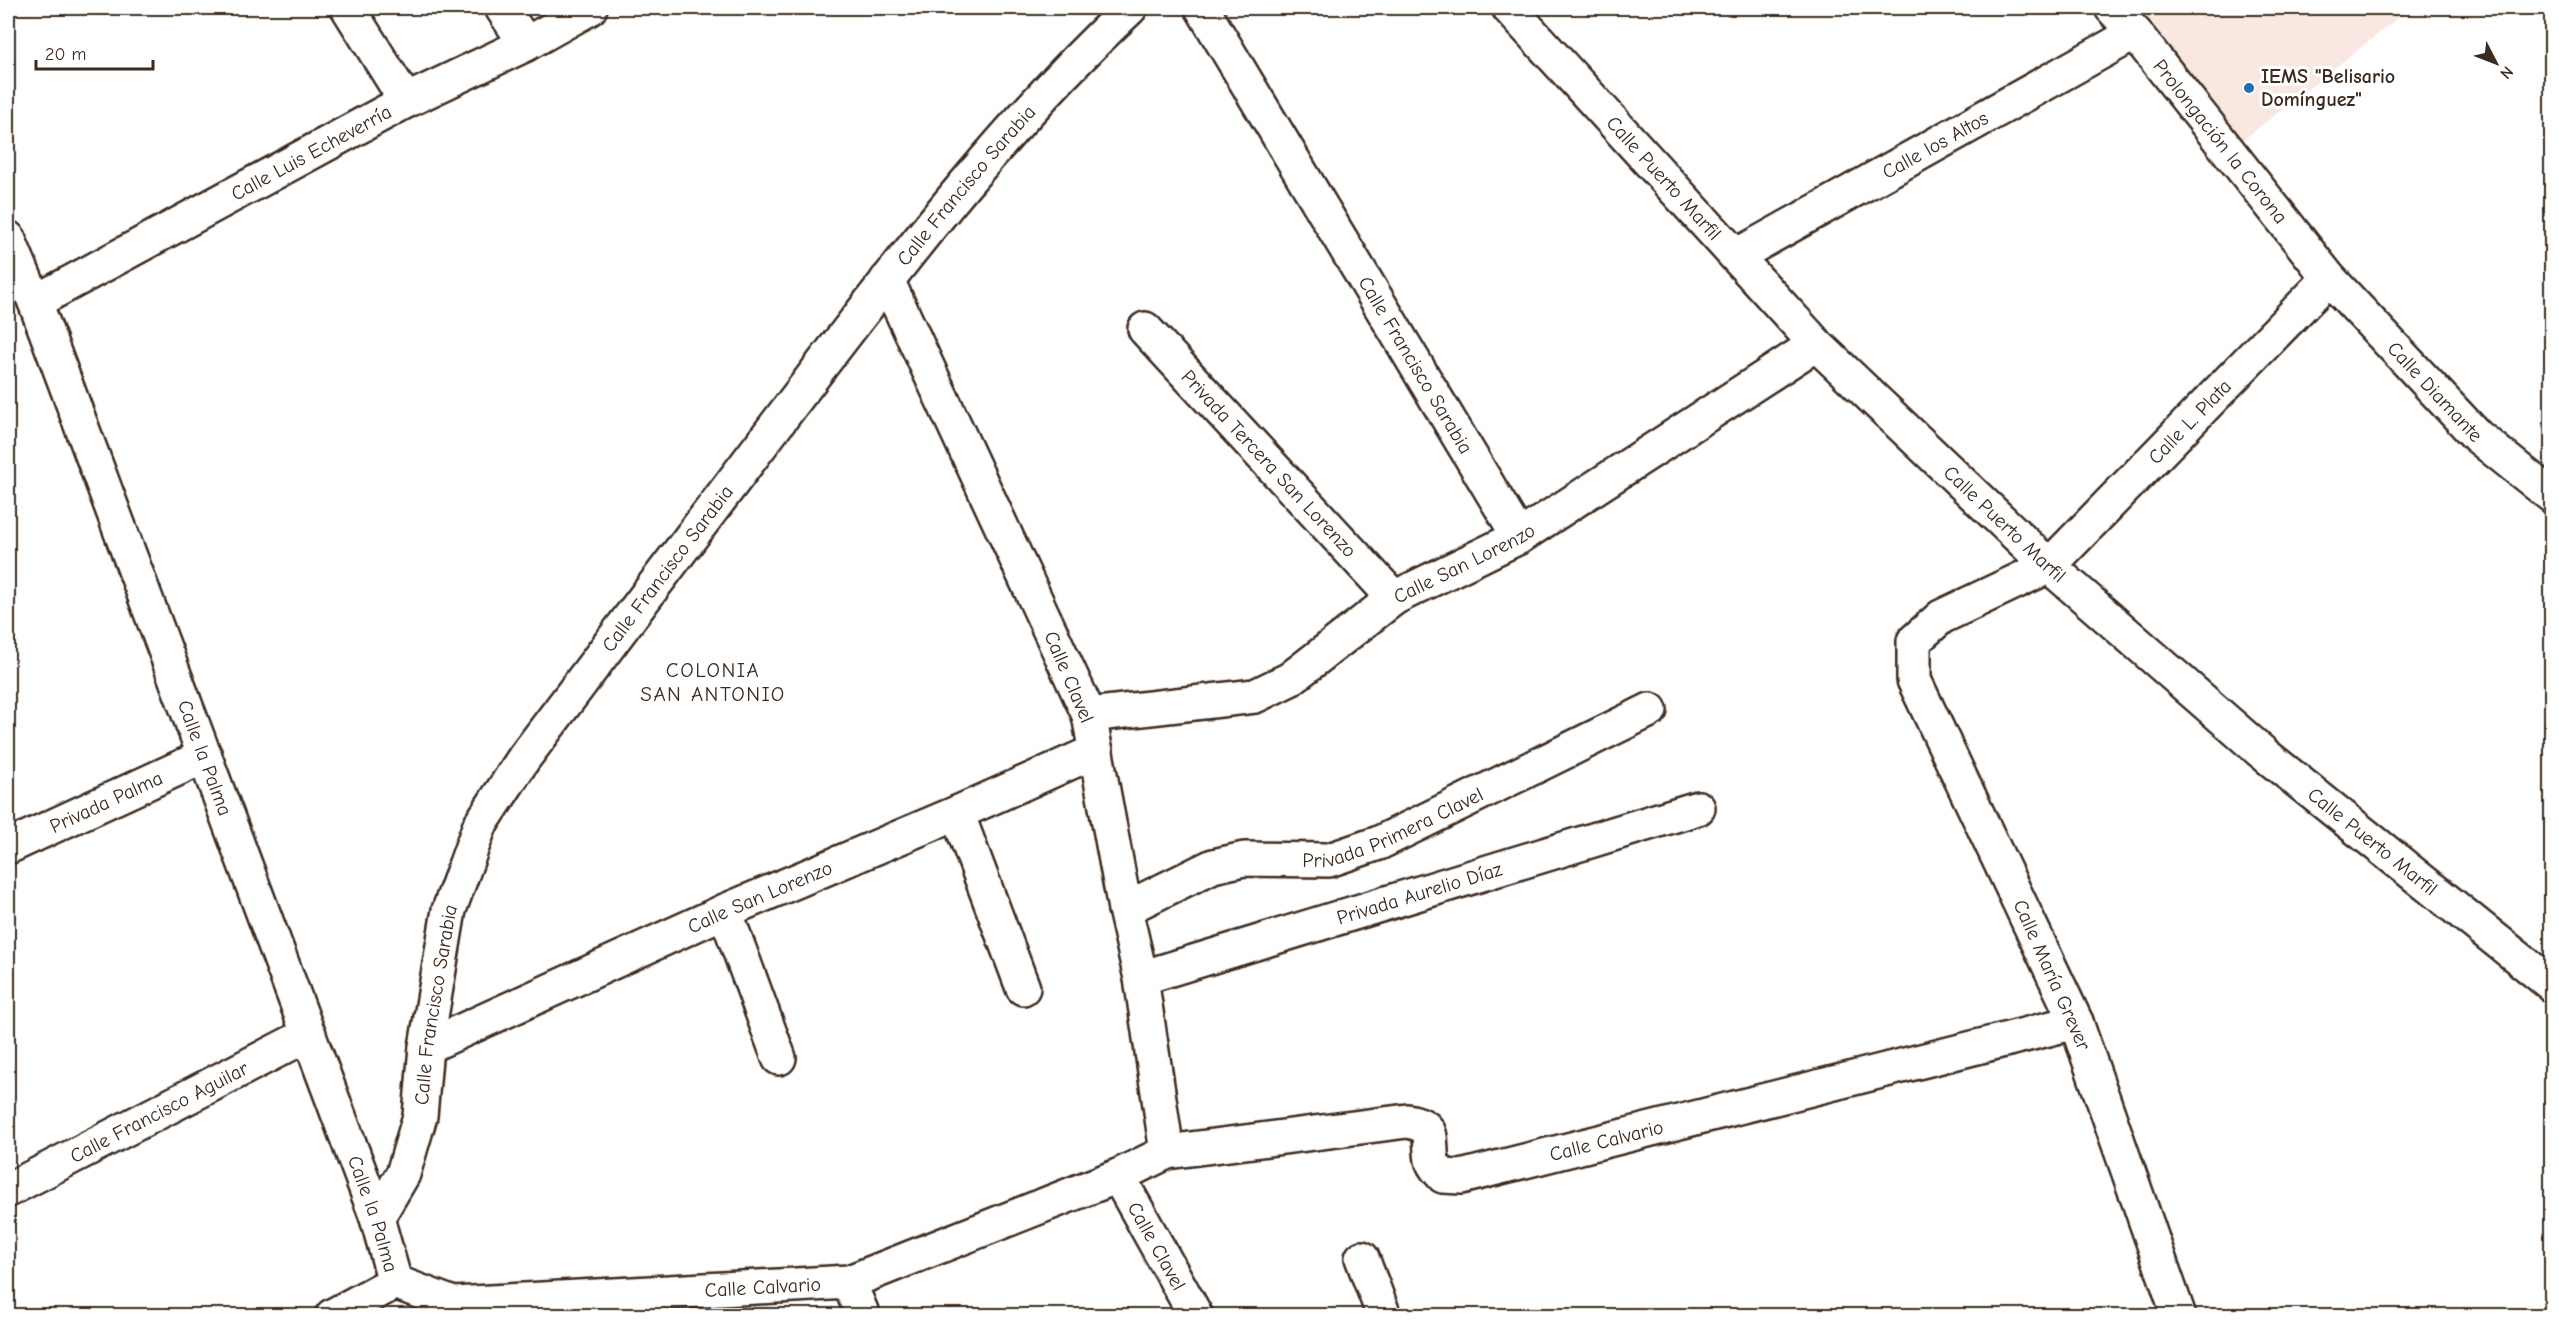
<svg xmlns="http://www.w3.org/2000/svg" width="2559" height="1323" font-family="'Comic Neue',sans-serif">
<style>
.built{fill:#f9e8e2}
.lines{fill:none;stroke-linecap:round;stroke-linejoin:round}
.minor-casing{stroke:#3b2a1e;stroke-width:38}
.minor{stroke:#fff;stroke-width:33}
.poi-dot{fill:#1f6fb2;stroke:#fff;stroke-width:2}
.labels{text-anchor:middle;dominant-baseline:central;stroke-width:6;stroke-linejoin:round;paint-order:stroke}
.poi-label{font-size:20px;font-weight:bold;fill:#3b2a1e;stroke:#fff;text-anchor:start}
.street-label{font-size:20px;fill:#3b2a1e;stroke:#fff}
.neighbourhood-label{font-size:21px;letter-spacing:1.5px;fill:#3b2a1e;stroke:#fff}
</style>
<rect width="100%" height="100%" fill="#fff"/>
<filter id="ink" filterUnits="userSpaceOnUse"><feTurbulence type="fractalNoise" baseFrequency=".0167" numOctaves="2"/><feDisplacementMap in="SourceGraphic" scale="12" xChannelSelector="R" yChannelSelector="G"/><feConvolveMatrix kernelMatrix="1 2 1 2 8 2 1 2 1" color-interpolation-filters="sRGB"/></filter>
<g filter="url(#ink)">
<polygon class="built" points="2125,8 2411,8 2233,148"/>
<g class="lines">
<defs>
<g id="minor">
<polyline points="348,8 406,101"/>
<polyline points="502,8 526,44"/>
<path id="s1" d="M1202,8L1519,537"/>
<path id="s2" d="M1509,8L1816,344L2049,566L2264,754L2552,985"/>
<path id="s3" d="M2112,8L2135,33L2329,278L2477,436L2552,496"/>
<path id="s4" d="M8,238L35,302L377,1218L395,1282"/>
<path id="s5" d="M1736,256L2135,33"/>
<path id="s6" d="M35,302L406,101L526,44L590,8"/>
<path id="s7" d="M1145,329L1394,598"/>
<path id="s8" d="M1089,715L1255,696L1290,679L1394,598L1519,537L1816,344"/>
<polyline points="957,813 1023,988"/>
<path id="s9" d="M8,847L205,756"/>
<path id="s10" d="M1125,909L1213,866L1244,859L1329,860L1379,843L1650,710"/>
<polyline points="725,911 779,1058"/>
<path id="s11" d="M1141,978L1698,808"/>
<path id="s12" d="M426,1047L725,911L957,813L1096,751"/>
<path id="s13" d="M1167,1152L1407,1121C1437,1126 1428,1137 1432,1160C1433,1166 1439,1171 1443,1176L1461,1177L2076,1022"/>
<path id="s14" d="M1118,1176L1196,1316"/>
<path id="s15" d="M8,1190L309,1034"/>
<path id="s16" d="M377,1218L403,1174L420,1116L426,1047L449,910L480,825L524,758C620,630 717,502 814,375C912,247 1012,118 1130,8"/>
<polyline points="1362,1258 1384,1316"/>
<polyline points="849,1282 863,1316"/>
<path id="s17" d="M332,1316L395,1282L453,1304L849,1282L1118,1176L1167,1152L1141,978L1125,909L1089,715L887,280"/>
<path id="s18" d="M2179,1316L2076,1022L1914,680V641L1941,617L2049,566L2329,278"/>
</g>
</defs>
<use href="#minor" class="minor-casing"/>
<use href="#minor" class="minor"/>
</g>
</g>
<circle class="poi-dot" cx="2249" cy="88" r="6"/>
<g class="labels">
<g class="poi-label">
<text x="2261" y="76">IEMS "Belisario<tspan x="2261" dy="23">Domínguez"</tspan></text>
</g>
<g class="street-label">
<text stroke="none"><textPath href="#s3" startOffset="172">Prolongación la Corona</textPath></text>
<text stroke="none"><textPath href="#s5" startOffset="228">Calle los Altos</textPath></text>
<text stroke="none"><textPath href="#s6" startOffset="314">Calle Luis Echeverría</textPath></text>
<text stroke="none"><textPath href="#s2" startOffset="230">Calle Puerto Marfil</textPath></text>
<text stroke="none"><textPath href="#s16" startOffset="1214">Calle Francisco Sarabia</textPath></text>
<text stroke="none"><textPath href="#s1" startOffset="416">Calle Francisco Sarabia</textPath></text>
<text stroke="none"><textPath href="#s3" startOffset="502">Calle Diamante</textPath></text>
<text stroke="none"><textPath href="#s18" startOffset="1086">Calle L. Plata</textPath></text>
<text stroke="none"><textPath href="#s7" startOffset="183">Privada Tercera San Lorenzo</textPath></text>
<text stroke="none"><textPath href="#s2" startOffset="716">Calle Puerto Marfil</textPath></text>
<text stroke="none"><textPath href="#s8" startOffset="416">Calle San Lorenzo</textPath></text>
<text stroke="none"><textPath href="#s16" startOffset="728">Calle Francisco Sarabia</textPath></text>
<text transform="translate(1069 677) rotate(67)">Calle Clavel</text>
<text stroke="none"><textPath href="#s4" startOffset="556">Calle la Palma</textPath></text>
<text stroke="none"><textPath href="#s9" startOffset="108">Privada Palma</textPath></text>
<text stroke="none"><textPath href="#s10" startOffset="285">Privada Primera Clavel</textPath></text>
<text stroke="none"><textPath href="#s2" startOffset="1202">Calle Puerto Marfil</textPath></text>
<text stroke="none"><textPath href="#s11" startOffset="291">Privada Aurelio Díaz</textPath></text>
<text stroke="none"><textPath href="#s12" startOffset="366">Calle San Lorenzo</textPath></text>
<text transform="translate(2052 975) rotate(66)">Calle María Grever</text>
<text stroke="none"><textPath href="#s16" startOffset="224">Calle Francisco Sarabia</textPath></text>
<text stroke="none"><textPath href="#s15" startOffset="170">Calle Francisco Aguilar</textPath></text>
<text stroke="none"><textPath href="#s13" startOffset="483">Calle Calvario</textPath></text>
<text stroke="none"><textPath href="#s4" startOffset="1042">Calle la Palma</textPath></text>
<text stroke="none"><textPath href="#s14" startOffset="80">Calle Clavel</textPath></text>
<text stroke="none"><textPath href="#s17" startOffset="444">Calle Calvario</textPath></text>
</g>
<g class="neighbourhood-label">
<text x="713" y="670">COLONIA<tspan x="713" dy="24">SAN ANTONIO</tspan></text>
</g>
</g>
<rect width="2559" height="1323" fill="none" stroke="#fff" stroke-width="30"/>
<rect x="15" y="15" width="2529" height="1293" fill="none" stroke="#3b2a1e" stroke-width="2" filter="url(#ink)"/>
<g transform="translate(2496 63) rotate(132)" stroke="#ffffff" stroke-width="4.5" paint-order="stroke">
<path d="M0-4.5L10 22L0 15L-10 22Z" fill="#3b2a1e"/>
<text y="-9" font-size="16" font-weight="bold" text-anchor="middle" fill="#3b2a1e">N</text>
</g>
<path d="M36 60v9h117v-9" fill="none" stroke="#3b2a1e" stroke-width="3"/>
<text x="45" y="60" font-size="18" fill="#3b2a1e" stroke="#ffffff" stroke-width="4.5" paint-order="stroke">20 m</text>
</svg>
